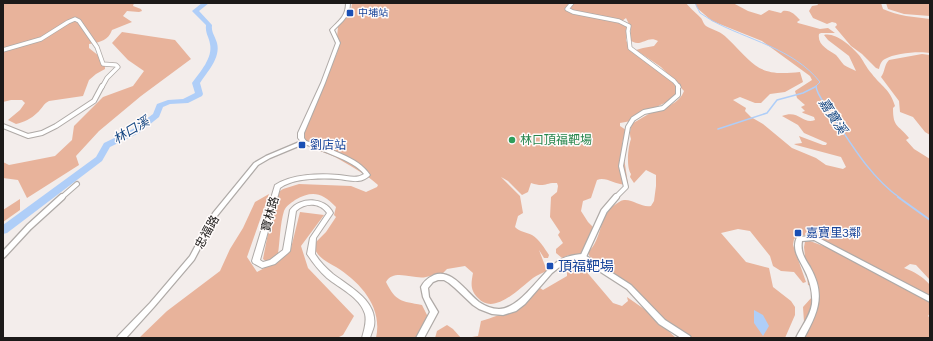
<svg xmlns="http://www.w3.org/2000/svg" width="933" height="341" font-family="Karla,'Noto Sans TC',sans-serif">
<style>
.green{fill:#e8b39b}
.water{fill:#afcef8}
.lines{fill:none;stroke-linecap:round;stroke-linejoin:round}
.stream-far2{stroke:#afcef8;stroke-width:1}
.stream-far1{stroke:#afcef8;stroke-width:1.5}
.stream{stroke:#afcef8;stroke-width:2}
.river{fill:#afcef8;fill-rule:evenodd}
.minor-far2-casing{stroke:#afaaa7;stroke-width:5}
.minor-far1-casing{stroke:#afaaa7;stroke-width:6}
.minor-casing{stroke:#afaaa7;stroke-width:8}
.tertiary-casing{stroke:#afaaa7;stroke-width:2.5}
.secondary-casing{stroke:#afaaa7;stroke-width:2}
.minor-far2{stroke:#fff;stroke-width:3.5}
.minor-far1{stroke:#fff;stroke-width:4}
.minor{stroke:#fff;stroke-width:5.5}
.tertiary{fill:#fff;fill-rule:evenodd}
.secondary{fill:#fff;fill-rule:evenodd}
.transit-dot{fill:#1a4fb4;stroke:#fffbfa;stroke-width:1.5}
.leisure-dot{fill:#2e9e5b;stroke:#fffbfa;stroke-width:1.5}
.labels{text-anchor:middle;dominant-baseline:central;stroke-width:3;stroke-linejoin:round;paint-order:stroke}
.far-transit-label{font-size:10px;fill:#164399;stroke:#fffbfa;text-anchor:start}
.leisure-label{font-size:12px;fill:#27864d;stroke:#fffbfa;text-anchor:start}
.transit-label{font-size:12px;fill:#164399;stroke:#fffbfa;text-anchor:start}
.street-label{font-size:12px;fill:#1c1a19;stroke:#fffbfa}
.water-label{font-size:13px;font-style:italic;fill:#134581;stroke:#fffbfa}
.near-transit-label{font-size:14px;fill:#164399;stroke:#fffbfa;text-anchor:start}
</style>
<rect width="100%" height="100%" fill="#f3edeb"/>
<g class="green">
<path d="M3,3H134L133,6L141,9L142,11L139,12L127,11L123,16L132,22L112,30C108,40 102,42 89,44V48C96,54 106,59 105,69L96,74L89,80L83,96L49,101C43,104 42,109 37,113C31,119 24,122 16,124L8,120L20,110L25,103L22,100H11L3,102Z"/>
<path d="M352,3H686C690,8 698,15 701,18C703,21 703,23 706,26C713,30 722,32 727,38C755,65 757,77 800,72L803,82L785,92L770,94L761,103H755L740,97L733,100L746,108L745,111L751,117L763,124L792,148L816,158L826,165L843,169L846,167L841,157L796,145L794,144L802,143L799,136L823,145H826L827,143L804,133L798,125L782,116C799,109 803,125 815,120L814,117L803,113L802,112L805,111L801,107L805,105L797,98L795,91L812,80L810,76L762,41L712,21L697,8L695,3H733L748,11L761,15L769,10L781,13L783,11C791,10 795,15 800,20L797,22L798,23L820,29L828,28L835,33H821L819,34C817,45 829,50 836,55C839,58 841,62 844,65C847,67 852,69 856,71L849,56L828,40L824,35C835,32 851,46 858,54C863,59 866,68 872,74C881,86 890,89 895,106L893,108C893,128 898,124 909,138L906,140L914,149L930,159V280L916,265L910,264L904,268C915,272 922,276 930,285V296L815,236L802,235L794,239L793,245L806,282L803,283L794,272L781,271L773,266L770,256L750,231L738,229L721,233L746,262L769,268L773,287L791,301L795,307V315L785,338H690C665,324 649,304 628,286C616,276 602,268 590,258L588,252C603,239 598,215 616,204C618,203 621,200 624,200C633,199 642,208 651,206L654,201L656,186V175L646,170L634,183L630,177L631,174C626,167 628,147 631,139C629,134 630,128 633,123C639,120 646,115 653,112C666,107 679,104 684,91L661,67L636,50L643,48L654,46L658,41C647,34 640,50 629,39L631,28L626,18L622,21L628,27L626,40L629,47L671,80L677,86L679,91L673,99L652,109L631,121L620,123V126L626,130L627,133L623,140L622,145L628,184C617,187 607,176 597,180L591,198L583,201L581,211L588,222L595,229L583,254L569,255L562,258L556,253V249L563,243L558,235L560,232L550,217L551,197L557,192L558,186L557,183C545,182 546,188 531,183L528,192L522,195L508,181L501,177L520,196L523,213L518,216L515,227C520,232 526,232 532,235C539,239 545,249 549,255L548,258H544L539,250L547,271C542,273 537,275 533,278C520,288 494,316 478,298C470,290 471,284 473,273L465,266L447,269L442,274C436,274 432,276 426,277C414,280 394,268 386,282C396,302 401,301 422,305L429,319L423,338H376C383,307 360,282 336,267C326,261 318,258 314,247V244L326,232L336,217L334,215L336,207C322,193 313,190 295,200C291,203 286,206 284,211C280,224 280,240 278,254L267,262L263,259L275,197L277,193L283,189L299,184L351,186L366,192L377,187L378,185C366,174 349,165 335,157C323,151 309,150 303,138L306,124L337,53L340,41L337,37L338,27L351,11Z"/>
<path d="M817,3H881L883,9C898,16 914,17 930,19V53C919,51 895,53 885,59C881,61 880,65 879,69L876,68L862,54L851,46L835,27L837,25L836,23L832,22L827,24L813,18L809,11L812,6L818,5Z"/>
<polygon points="886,3 930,3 930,16 904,14 888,9"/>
<polygon points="122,32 175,40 191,59 141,96 99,131 76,156 79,165 27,198 18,180 3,178 3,162 9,165 55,156 72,140 74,126 103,97 133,86 144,71 128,60 112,43"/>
<path d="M922,54L930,55V135L925,132L913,117L900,112L899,101L881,77C885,72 884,65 889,60Z"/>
<polygon points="269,194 247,257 257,272 270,265 291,248 300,212 324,215 301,246 308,268 354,316 343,335 337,338 139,338 167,311 220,271 230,249 243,228 255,202"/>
<polygon points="20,199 20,210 3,222 3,210"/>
<polygon points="810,241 834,250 930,301 930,313 928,316 930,318 930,338 800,338 804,322 803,307 812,297 815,287 808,285 804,247 805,242"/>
<path d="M572,258L585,270L613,303L622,306L628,301L627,297L647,311L676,338H466L478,336L481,321C508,313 520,307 540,288L543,290L567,276V273L562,267Z"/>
<polygon points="447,325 453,329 461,338 435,338 437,331"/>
</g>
<polygon class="water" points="754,310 763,315 769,326 763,336 754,323"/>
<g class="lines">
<path class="stream-far2" d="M695,3L700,13L711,20C747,40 793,48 820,82L815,87"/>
<g class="stream-far1">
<path d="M816,86C816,94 826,105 830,112C850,142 870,177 900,198"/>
<polyline points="718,129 767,113 777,100 803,93 815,87"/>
</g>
<polyline class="stream" points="898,197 930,220"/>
<path class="river" d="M202,3H209L199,11L212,25C211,32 215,36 217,43C221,58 207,72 200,83L203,94L202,96L188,103L170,104L163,107L159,117L139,133L110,147L102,161L7,233L3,234V225L96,157L104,143L133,129L153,114L157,104L168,100L183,99L195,93L192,83C200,72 213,58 210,44C209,37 205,33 206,25L192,11Z"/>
<defs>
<g id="minor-far2">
<polyline points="572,3 567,9 573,12 619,21 629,26 628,31 630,48 674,81 679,87"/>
<polyline points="3,50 41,39 68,22 75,19 79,21 97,47 103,64 116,65 118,67 107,78 102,87"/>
</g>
<g id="minor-far1">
<polyline points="3,126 28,136 42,133 56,126 94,101 102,86"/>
<polyline points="61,198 77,184"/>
<polyline points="615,198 626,187 621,166 628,127 633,119 644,112 663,108 678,95 678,86"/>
</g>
<g id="minor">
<polyline points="3,255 29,227 62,197"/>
<polyline points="583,257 604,211 616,197"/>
</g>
<g id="tertiary">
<polygon points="304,140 306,141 307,142 306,143 270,158 258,165 217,216 194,260 154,307 126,338 117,338 118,336 150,303 190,256 213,213 254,163 266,156"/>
<path d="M815,236L930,296V302L814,240L802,241C800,252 805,259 810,267C826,295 818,312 804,338H796C801,327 810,317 812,304C813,294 810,281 805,271C800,260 791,250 797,237Z"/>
<path d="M583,254L631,285L665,320L690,336L691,338H681L659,324L627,289L582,260H572L562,265L552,273L525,304L516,311L503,315L492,314L479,309L473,305L455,288L449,283L444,280H438L433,282L428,288L429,297L438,312L424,338H416L430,312L423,297L421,287C424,281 428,278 434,275C452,268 467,293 479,302C485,306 492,309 499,309C520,309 540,274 557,262C565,256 573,255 583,254Z"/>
</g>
<path id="secondary" d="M346,3H350C350,16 343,21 334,30L340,43L325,83L304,133V138L306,141C326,148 359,157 370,175C361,185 349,180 338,179C320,178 294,178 280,188L260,260L263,262L270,260L283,250L290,210C300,196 326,197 333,213L316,238L315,254C320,262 326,268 333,274C350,287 378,301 374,326C373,330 371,334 370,338H362C364,330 367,322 365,314C360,297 339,288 327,278C319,271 313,263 307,254L310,238L327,213C319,202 305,203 296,211L290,251L288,253L275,264L262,268L253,263L252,261L275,185C291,174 320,173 339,175C348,176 356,179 364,174C355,161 317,149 302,143L298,138V133L321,83L336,43L330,30C338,21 346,17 346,3Z"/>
</defs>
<use href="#minor-far2" class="minor-far2-casing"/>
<use href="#minor-far1" class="minor-far1-casing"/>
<use href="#minor" class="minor-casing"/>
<use href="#tertiary" class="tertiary-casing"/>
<use href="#secondary" class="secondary-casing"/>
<use href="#minor-far2" class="minor-far2"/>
<use href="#minor-far1" class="minor-far1"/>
<use href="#minor" class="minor"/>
<use href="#tertiary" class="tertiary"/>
<use href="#secondary" class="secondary"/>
</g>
<g class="transit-dot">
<rect x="346" y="9" width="8" height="8" rx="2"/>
<rect x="298" y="141" width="8" height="8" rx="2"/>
<rect x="794" y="229" width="8" height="8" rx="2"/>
<rect x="546" y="262" width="8" height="8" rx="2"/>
</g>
<circle class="leisure-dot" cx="512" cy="140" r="4"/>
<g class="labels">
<g class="far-transit-label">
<text x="358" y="13">中埔站</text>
</g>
<g class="leisure-label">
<text x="520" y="140">林口頂福靶場</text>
</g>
<g class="transit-label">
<text x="310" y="145">劉店站</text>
<text x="806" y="233">嘉寶里3鄰</text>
</g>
<g class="street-label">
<text transform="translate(270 214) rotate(-75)">寶林路</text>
<text transform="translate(207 232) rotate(-61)">忠福路</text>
</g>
<g class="water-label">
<text transform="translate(833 116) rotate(57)">嘉寶溪</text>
<text transform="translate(131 130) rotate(-31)">林口溪</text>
</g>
<g class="near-transit-label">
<text x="558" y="266">頂福靶場</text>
</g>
</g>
<rect width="933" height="341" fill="none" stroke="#1c1a19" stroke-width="8"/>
</svg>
